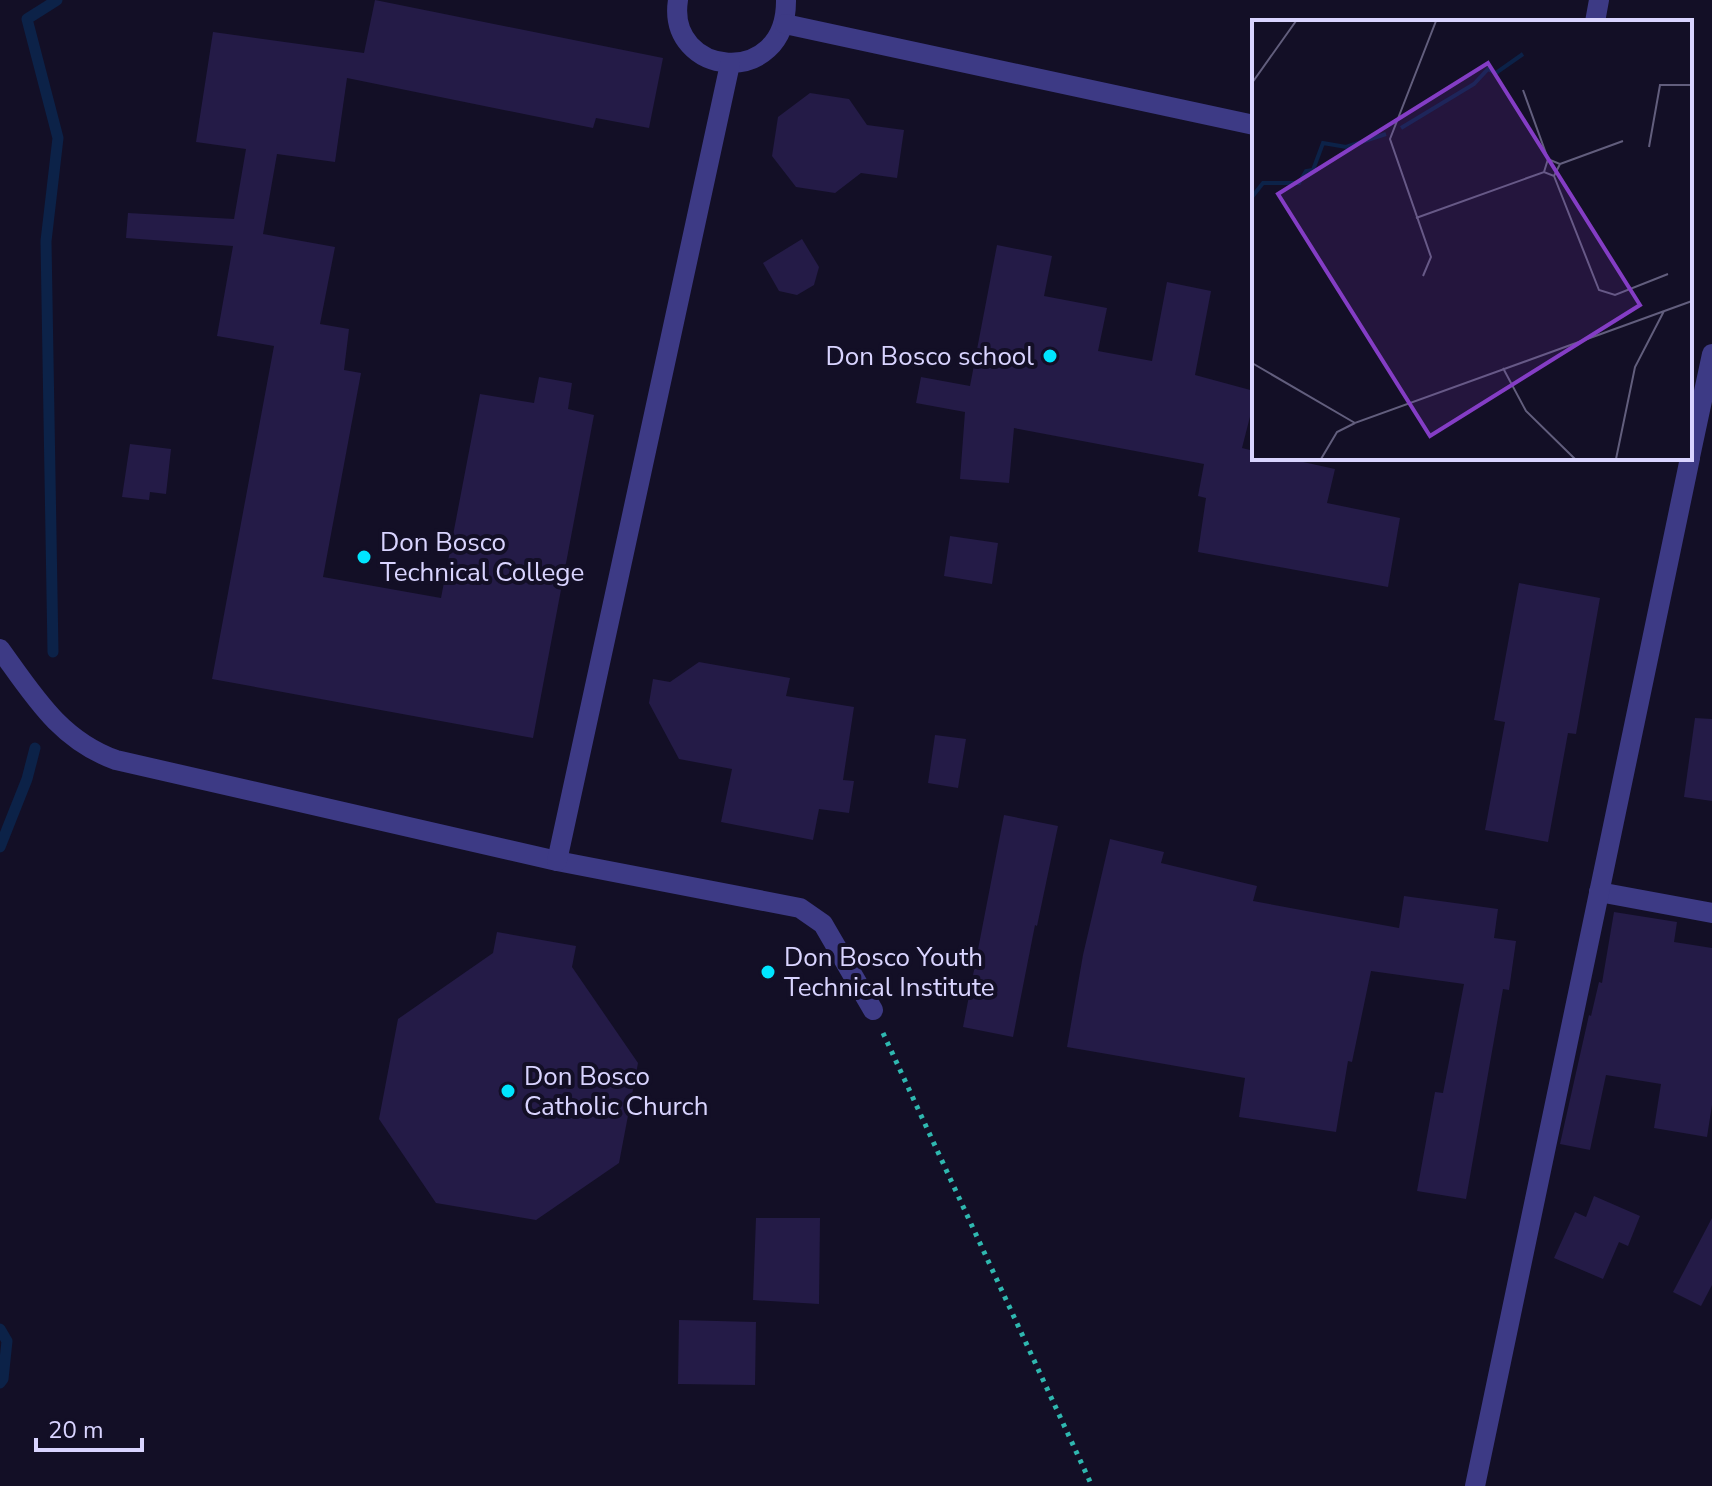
<svg xmlns="http://www.w3.org/2000/svg" width="1712" height="1486" font-family="'Nunito Sans',sans-serif">
<style>
.lines{fill:none;stroke-linecap:round;stroke-linejoin:round}
.stream{stroke:#0c2248;stroke-width:11}
.building{fill:#241b47}
.path{stroke:#2fb8b0;stroke-width:5;stroke-dasharray:4 6;stroke-linecap:butt}
.minor{stroke:#3d3a85;stroke-width:20}
.poi-dot{fill:#00e5ff;stroke:#130f26;stroke-width:3}
.labels{text-anchor:middle;dominant-baseline:central;stroke-width:8;stroke-linejoin:round;paint-order:stroke}
.poi-label{font-size:26px;fill:#d9d4ff;stroke:#130f26;text-anchor:start}
.inset-river{fill:none;stroke:#0c2248;stroke-width:4}
.inset-road{fill:none;stroke:#625e7d;stroke-width:2}
.view{fill:#843dc5;fill-opacity:0.15;stroke:#843dc5;stroke-width:4}
.inset-edge{fill:none;stroke:#d9d4ff;stroke-width:4}
</style>
<rect width="100%" height="100%" fill="#130f26"/>
<g class="lines">
<g class="stream">
<polyline points="53,652 46,241 58,138 27,19 57,0"/>
<polyline points="0,847 27,779 35,748"/>
<polyline points="0,1329 7,1341 3,1379 0,1383"/>
</g>
</g>
<g class="building">
<polygon points="375,0 663,58 649,128 596,118 593,128 347,78 335,162 277,154 263,234 335,247 320,324 349,329 344,370 361,373 323,577 441,598 480,394 534,403 539,377 572,383 568,409 594,415 533,738 212,679 274,346 217,336 233,246 126,238 128,213 234,219 246,149 196,142 213,32 364,53"/>
<polygon points="810,93 849,99 867,125 904,130 897,178 861,173 835,193 796,187 772,156 778,117"/>
<polygon points="802,239 819,267 814,285 797,295 779,291 763,263"/>
<polygon points="997,245 1052,256 1044,296 1107,308 1098,351 1152,361 1167,282 1211,291 1195,375 1254,391 1254,401 1242,448 1254,451 1254,458 1285,458 1335,469 1327,503 1400,518 1388,587 1198,552 1206,498 1198,496 1204,464 1014,428 1009,483 960,479 965,412 916,403 921,377 970,386"/>
<polygon points="130,444 171,449 166,494 150,492 149,500 122,497"/>
<polygon points="950,536 998,543 992,584 944,576"/>
<polygon points="1519,583 1600,598 1576,734 1568,733 1548,842 1485,830 1505,722 1494,720"/>
<polygon points="699,662 790,678 786,696 854,707 843,780 854,781 849,813 819,809 813,840 721,822 732,769 679,759 649,703 653,679 670,682"/>
<polygon points="1695,718 1712,719 1712,801 1684,797"/>
<polygon points="935,735 966,739 958,788 928,783"/>
<polygon points="1004,815 1058,826 1037,926 1035,925 1013,1037 963,1027"/>
<polygon points="1110,839 1164,852 1161,863 1257,886 1253,901 1399,928 1404,896 1498,909 1494,938 1516,941 1509,990 1503,989 1466,1199 1417,1191 1435,1092 1443,1093 1464,984 1371,971 1352,1062 1348,1061 1336,1132 1239,1117 1245,1078 1067,1047 1083,955"/>
<polygon points="1614,912 1677,922 1674,942 1712,948 1712,1105 1707,1137 1654,1128 1661,1084 1606,1075 1590,1150 1560,1144 1589,1015 1591,1016 1599,982 1602,983"/>
<polygon points="497,932 576,946 572,967 638,1063 619,1163 536,1220 436,1203 379,1119 398,1019 493,953"/>
<polygon points="1594,1196 1640,1216 1628,1246 1619,1242 1603,1279 1554,1258 1575,1212 1586,1217"/>
<polygon points="756,1218 820,1218 819,1304 753,1300"/>
<polygon points="1712,1218 1712,1285 1701,1306 1673,1292"/>
<polygon points="679,1320 756,1322 755,1385 678,1384"/>
</g>
<g class="lines">
<polyline class="path" points="883,1033 1092,1486"/>
<g class="minor">
<path d="M678,0C666,77 787,90 786,0"/>
<polyline points="1595,22 1599,0"/>
<polyline points="785,24 1254,125"/>
<polyline points="1690,457 1712,354"/>
<path d="M0,649C34,696 60,740 116,760L557,861L800,908L823,924L873,1010"/>
<polyline points="557,861 730,64"/>
<polyline points="1599,892 1712,913"/>
<polyline points="1475,1486 1690,458"/>
</g>
</g>
<g class="poi-dot">
<circle cx="1050" cy="356" r="8"/>
<circle cx="364" cy="557" r="8"/>
<circle cx="768" cy="972" r="8"/>
<circle cx="508" cy="1091" r="8"/>
</g>
<g class="labels">
<g class="poi-label">
<text x="1034" y="356" text-anchor="end">Don Bosco school</text>
<text x="380" y="542">Don Bosco<tspan x="380" dy="30">Technical College</tspan></text>
<text x="784" y="957">Don Bosco Youth<tspan x="784" dy="30">Technical Institute</tspan></text>
<text x="524" y="1076">Don Bosco<tspan x="524" dy="30">Catholic Church</tspan></text>
</g>
</g>
<g transform="translate(1252 20)">
<rect width="440" height="440" fill="#130f26"/>
<path class="inset-river" d="M149,108L222,64L236,49L244,53L271,34M0,177L11,163H47L54,151L61,150L71,123L94,127L134,114"/>
<path class="inset-road" d="M0,63L44,1M271,70L296,139M397,127L408,65H440M308,144L371,121M302,156L347,270L363,275L416,254M164,198L292,152L302,156L308,144L296,139L292,152M171,256L179,237L138,119L184,1M0,343L103,403L440,281M251,348L274,391L323,439M69,439L85,412L103,403M364,439L383,347L412,291"/>
<path class="view" d="M236,43L388,285L178,416L26,174Z"/>
<rect width="440" height="440" class="inset-edge"/>
</g>
<path d="M36 1438v12h106v-12" fill="none" stroke="#d9d4ff" stroke-width="4"/>
<text x="48" y="1438" font-size="24" fill="#d9d4ff" stroke="#130f26" stroke-width="6" paint-order="stroke">20 m</text>
</svg>
